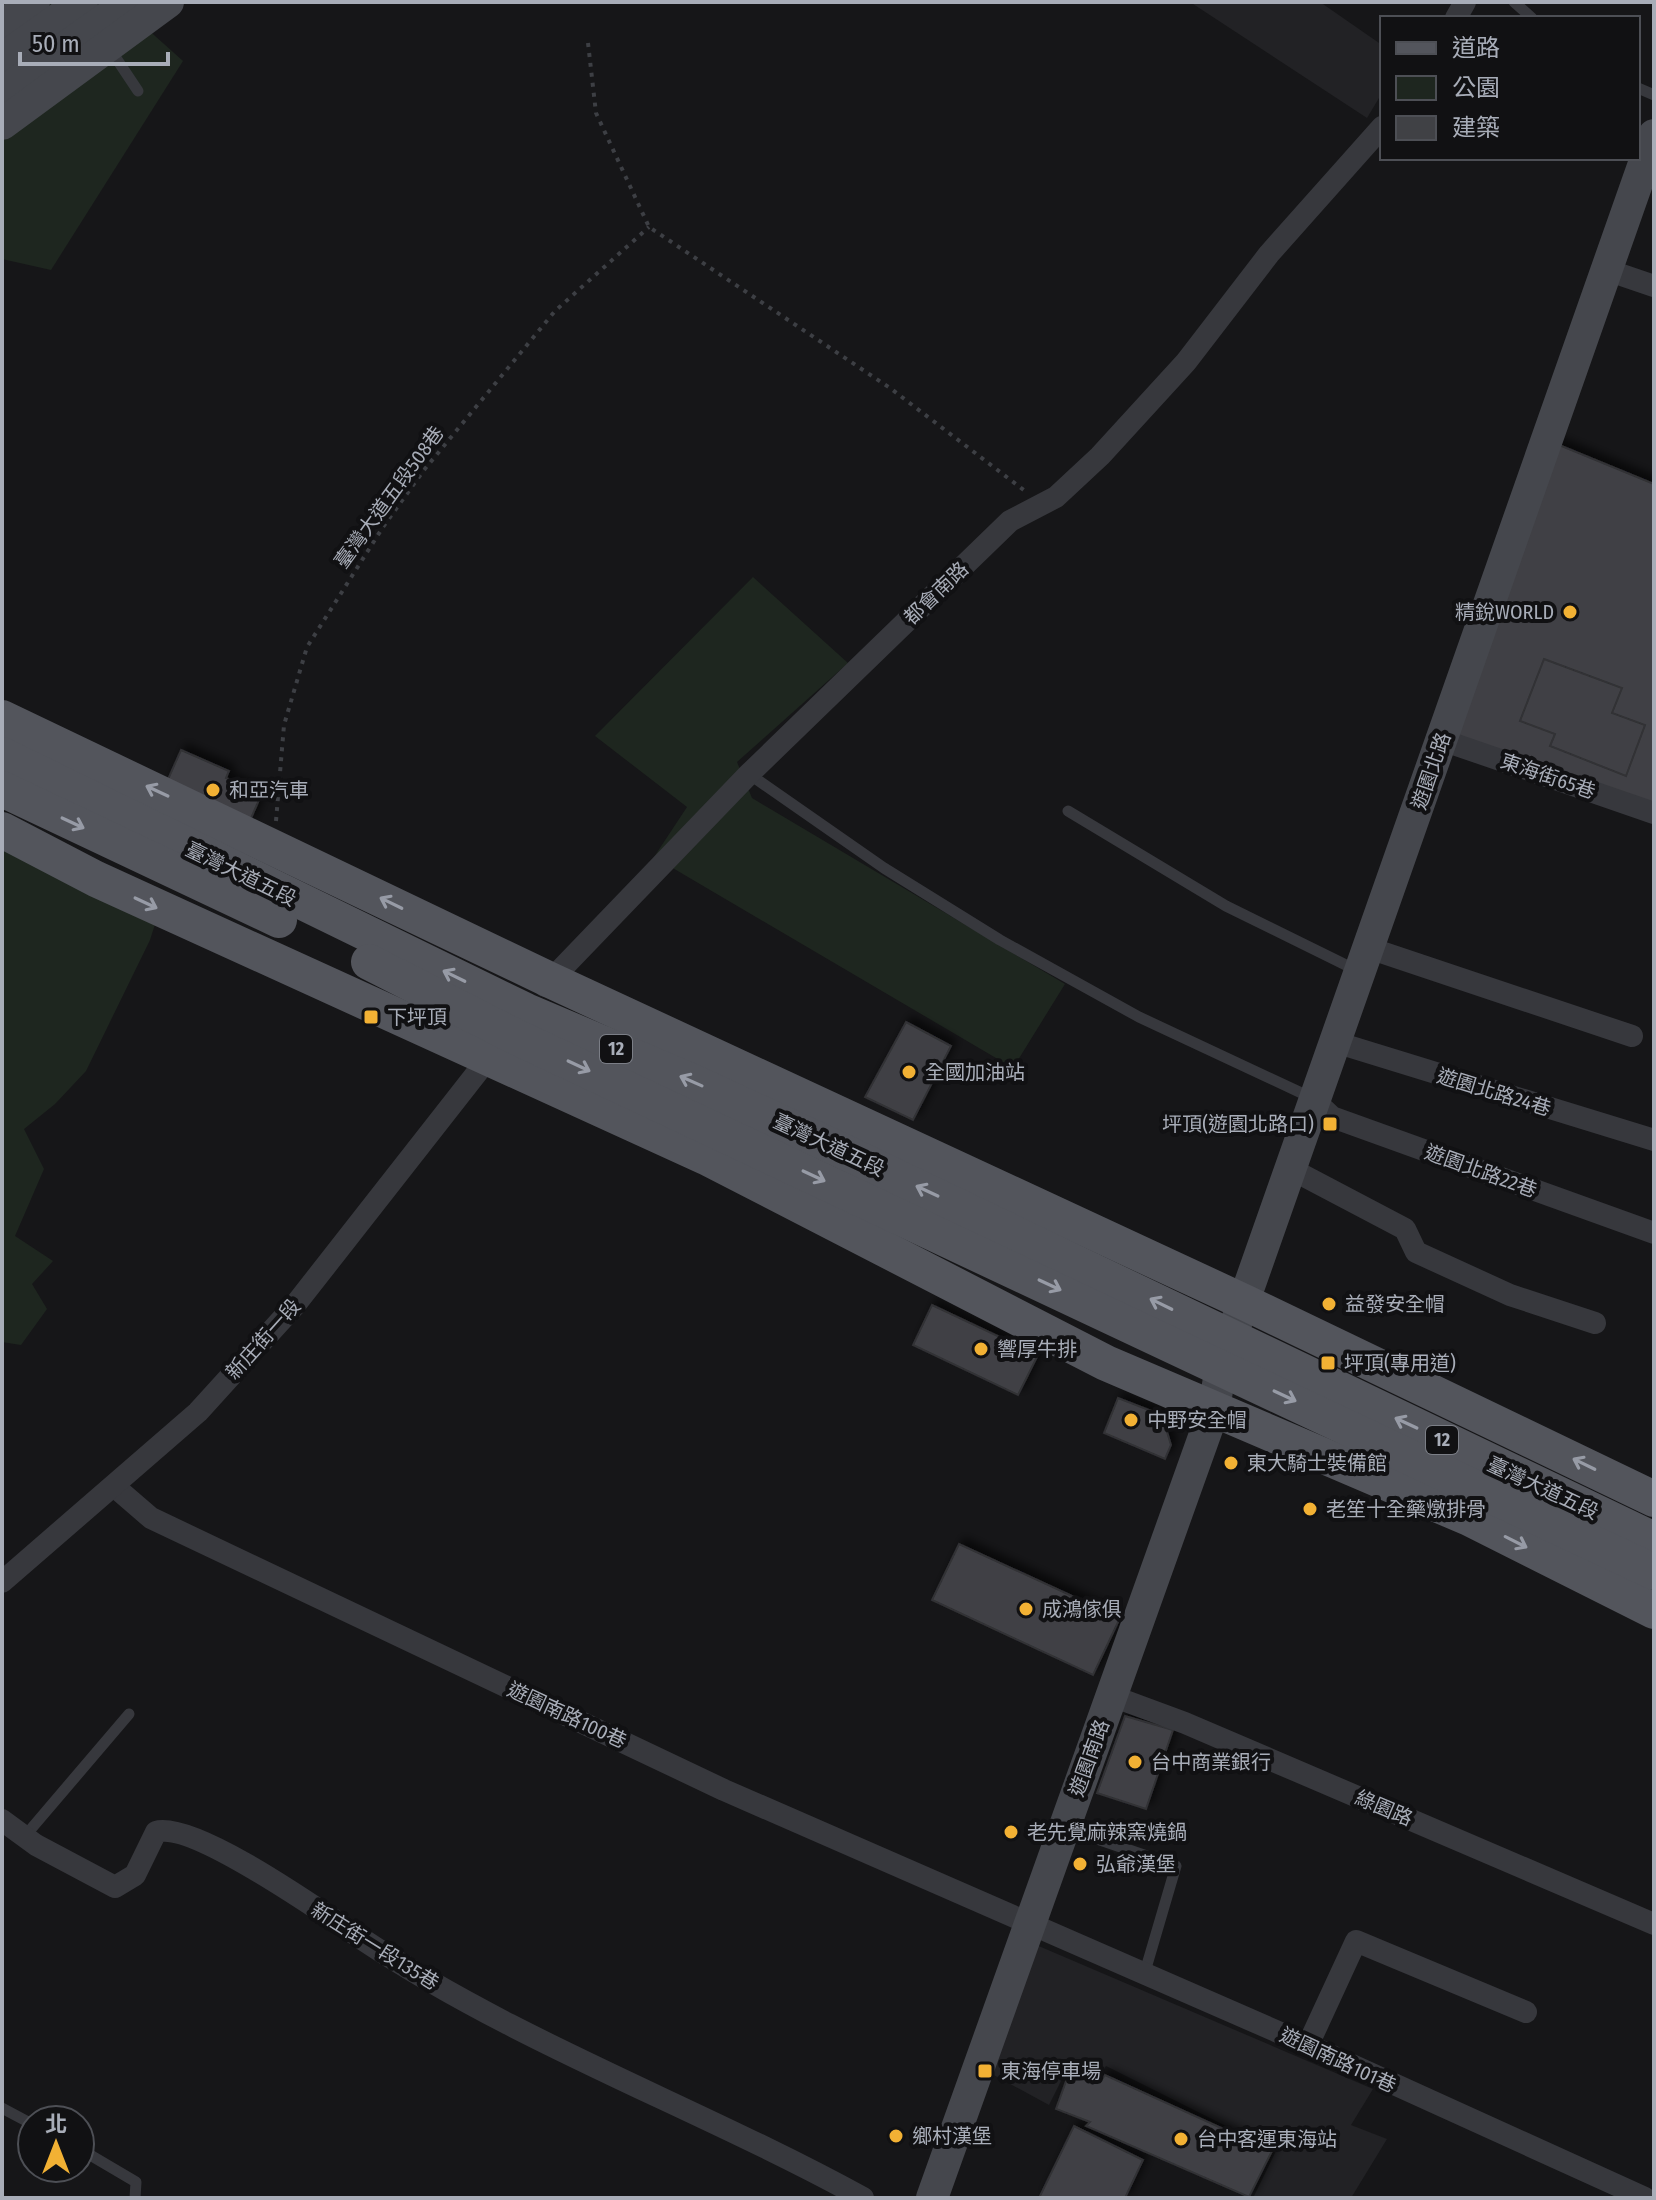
<svg xmlns="http://www.w3.org/2000/svg" width="1656" height="2200" font-family="'Fira Sans Condensed','Noto Sans TC',sans-serif">
<style>
.built{fill:#222225}
.green{fill:#1e261f}
.building{fill:#404145;stroke:#303034;stroke-width:2;filter:url(#shadow)}
.lines{fill:none;stroke-linecap:round;stroke-linejoin:round}
.path{stroke:#3d3f44;stroke-width:4;stroke-dasharray:4 6;stroke-linecap:butt}
.lane{stroke:#37383d;stroke-width:11}
.street{stroke:#37383d;stroke-width:22}
.secondary{stroke:#45474d;stroke-width:32}
.primary{stroke:#53555c;stroke-width:36}
.oneway{stroke:#979ba6}
.poi-dot{fill:#f2b134;stroke:#111113;stroke-width:3}
.labels{text-anchor:middle;dominant-baseline:central;stroke-width:8;stroke-linejoin:round;paint-order:stroke}
.shield{fill:#111113;stroke:#7b7e86;stroke-width:2}
.shield-label{font-size:18px;font-weight:bold;fill:#a8adb8}
.street-label{font-size:20px;fill:#a8adb8;stroke:#111113}
.poi-label{font-size:20px;fill:#a8adb8;stroke:#111113;text-anchor:start}
</style>
<defs>
<filter id="shadow"><feDropShadow dx="5.5" dy="-5.5" stdDeviation="4" flood-color="#0009"/></filter>
</defs>
<rect width="100%" height="100%" fill="#161618"/>
<g class="built">
<polygon points="1190,2 1320,2 1382,45 1382,93 1367,118"/>
<polygon points="1034,1944 1373,2089 1351,2125 1387,2139 1351,2198 1253,2198 1276,2151 1106,2066 1100,2076 1070,2063 1049,2105 990,2073"/>
</g>
<g class="green">
<polygon points="2,2 117,2 183,61 51,270 2,259"/>
<polygon points="753,577 848,663 737,762 752,798 1065,984 1013,1068 654,857 687,807 595,736"/>
<polygon points="2,847 157,918 150,940 86,1071 55,1104 24,1129 44,1169 15,1236 53,1261 32,1284 47,1309 21,1345 2,1342"/>
</g>
<g class="building">
<polygon points="1547,440 1654,484 1654,813 1442,740"/>
<polygon points="1544,659 1622,688 1612,713 1645,725 1626,776 1550,746 1555,734 1520,721"/>
<polygon points="181,750 229,771 226,778 262,793 249,823 165,786"/>
<polygon points="906,1022 951,1046 913,1120 865,1097"/>
<polygon points="932,1305 1038,1355 1018,1395 913,1345"/>
<polygon points="1118,1398 1162,1415 1171,1445 1165,1459 1104,1433"/>
<polygon points="959,1544 1120,1618 1093,1675 932,1600"/>
<polygon points="1125,1716 1173,1730 1146,1809 1097,1793"/>
<polygon points="1070,2070 1100,2082 1105,2075 1272,2151 1249,2197 1086,2126 1090,2122 1056,2109"/>
<polygon points="1074,2126 1143,2160 1125,2198 1039,2198"/>
</g>
<g class="lines">
<g class="path">
<polyline points="588,43 596,113 649,227 890,388 1025,491"/>
<polyline points="276,821 284,725 307,647 383,527 424,470 555,311 649,227"/>
</g>
<g class="lane">
<polyline points="1514,2 1532,18"/>
<polyline points="110,49 138,91"/>
<polyline points="1638,88 1654,95"/>
<polyline points="749,774 884,868 1000,940 1139,1017 1310,1097"/>
<polyline points="1068,811 1226,906 1358,971"/>
<polyline points="1065,1828 1176,1866 1144,1975"/>
<polyline points="25,1836 129,1714"/>
<polyline points="2,2108 32,2124"/>
<polyline points="80,2149 136,2182 135,2198"/>
</g>
<g class="street">
<polyline points="1456,18 1465,2"/>
<polyline points="1607,270 1654,286"/>
<polyline points="1442,740 1654,813"/>
<polyline points="1369,948 1632,1036"/>
<polyline points="545,986 749,774 1010,521 1056,497 1100,456 1186,362 1269,254 1382,127"/>
<polyline points="1335,1042 1654,1140"/>
<polyline points="1314,1100 1332,1117 1654,1233"/>
<polyline points="1291,1169 1405,1229 1416,1252 1510,1295 1595,1323"/>
<polyline points="115,1487 151,1518 724,1790 1308,2045 1645,2198"/>
<polyline points="2,1582 198,1412 295,1305 494,1051"/>
<polyline points="1112,1696 1185,1723 1654,1924"/>
<path d="M2,1820L36,1845L115,1887L135,1875L156,1832C193,1820 326,1915 362,1939C518,2043 699,2108 863,2198"/>
<polyline points="1308,2045 1356,1941 1526,2012"/>
</g>
<g class="secondary">
<polyline points="2,26 34,2"/>
<polyline points="2,59 82,2"/>
<polyline points="2,93 129,2"/>
<polyline points="2,124 168,2"/>
<polyline points="932,2198 1214,1409 1221,1366 1654,135"/>
</g>
<g class="primary">
<polyline points="2,718 550,980 1244,1302 1654,1499"/>
<polyline points="2,755 526,1011 693,1082 842,1151 1654,1540"/>
<polyline points="2,789 279,920"/>
<polyline points="2,830 96,879 706,1157 1106,1363 1469,1518 1654,1611"/>
<polyline points="369,962 508,1033 1654,1572"/>
</g>
</g>
<defs><path id="oneway-shaft" d="M-6 0H5M1.5-3L5.5 0L1.5 3" fill="none" stroke-width="1.6" stroke-linecap="round" stroke-linejoin="round" transform="scale(2)"/></defs>
<g class="oneway">
<use href="#oneway-shaft" transform="translate(157 791) rotate(-155)"/>
<use href="#oneway-shaft" transform="translate(73 823) rotate(25)"/>
<use href="#oneway-shaft" transform="translate(146 903) rotate(25)"/>
<use href="#oneway-shaft" transform="translate(391 903) rotate(-154)"/>
<use href="#oneway-shaft" transform="translate(454 976) rotate(-154)"/>
<use href="#oneway-shaft" transform="translate(579 1066) rotate(25)"/>
<use href="#oneway-shaft" transform="translate(691 1081) rotate(-156)"/>
<use href="#oneway-shaft" transform="translate(814 1176) rotate(25)"/>
<use href="#oneway-shaft" transform="translate(927 1191) rotate(-155)"/>
<use href="#oneway-shaft" transform="translate(1050 1285) rotate(25)"/>
<use href="#oneway-shaft" transform="translate(1161 1304) rotate(-154)"/>
<use href="#oneway-shaft" transform="translate(1285 1396) rotate(25)"/>
<use href="#oneway-shaft" transform="translate(1406 1423) rotate(-155)"/>
<use href="#oneway-shaft" transform="translate(1584 1464) rotate(-154)"/>
<use href="#oneway-shaft" transform="translate(1516 1542) rotate(27)"/>
</g>
<g class="poi-dot">
<circle cx="1570" cy="612" r="8"/>
<circle cx="213" cy="790" r="8"/>
<rect x="363" y="1009" width="16" height="16" rx="4"/>
<circle cx="909" cy="1072" r="8"/>
<rect x="1322" y="1116" width="16" height="16" rx="4"/>
<circle cx="1329" cy="1304" r="8"/>
<circle cx="981" cy="1349" r="8"/>
<rect x="1320" y="1355" width="16" height="16" rx="4"/>
<circle cx="1131" cy="1420" r="8"/>
<circle cx="1231" cy="1463" r="8"/>
<circle cx="1310" cy="1509" r="8"/>
<circle cx="1026" cy="1609" r="8"/>
<circle cx="1135" cy="1762" r="8"/>
<circle cx="1011" cy="1832" r="8"/>
<circle cx="1080" cy="1864" r="8"/>
<rect x="977" y="2063" width="16" height="16" rx="4"/>
<circle cx="896" cy="2136" r="8"/>
<circle cx="1181" cy="2139" r="8"/>
</g>
<g class="labels">
<g class="shield">
<rect x="600" y="1035" width="32" height="28" rx="6"/>
<rect x="1426" y="1426" width="32" height="28" rx="6"/>
</g>
<g class="shield-label">
<text x="616" y="1049">12</text>
<text x="1442" y="1440">12</text>
</g>
<g class="street-label">
<text transform="translate(389 497) rotate(-54)">臺灣大道五段508巷</text>
<text transform="translate(936 593) rotate(-44)">都會南路</text>
<text transform="translate(1431 771) rotate(-71)">遊園北路</text>
<text transform="translate(1548 776) rotate(19)">東海街65巷</text>
<text transform="translate(241 874) rotate(26)">臺灣大道五段</text>
<text transform="translate(1494 1092) rotate(17)">遊園北路24巷</text>
<text transform="translate(829 1145) rotate(25)">臺灣大道五段</text>
<text transform="translate(1481 1171) rotate(20)">遊園北路22巷</text>
<text transform="translate(263 1339) rotate(-48)">新庄街一段</text>
<text transform="translate(1543 1488) rotate(25)">臺灣大道五段</text>
<text transform="translate(567 1715) rotate(25)">遊園南路100巷</text>
<text transform="translate(1089 1758) rotate(-70)">遊園南路</text>
<text transform="translate(1384 1808) rotate(23)">綠園路</text>
<text transform="translate(375 1946) rotate(32)">新庄街一段135巷</text>
<text transform="translate(1338 2060) rotate(25)">遊園南路101巷</text>
</g>
<g class="poi-label">
<text x="1554" y="612" text-anchor="end">精銳WORLD</text>
<text x="229" y="790">和亞汽車</text>
<text x="387" y="1017">下坪頂</text>
<text x="925" y="1072">全國加油站</text>
<text x="1314" y="1124" text-anchor="end">坪頂(遊園北路口)</text>
<text x="1345" y="1304">益發安全帽</text>
<text x="997" y="1349">響厚牛排</text>
<text x="1344" y="1363">坪頂(專用道)</text>
<text x="1147" y="1420">中野安全帽</text>
<text x="1247" y="1463">東大騎士裝備館</text>
<text x="1326" y="1509">老笙十全藥燉排骨</text>
<text x="1042" y="1609">成鴻傢俱</text>
<text x="1151" y="1762">台中商業銀行</text>
<text x="1027" y="1832">老先覺麻辣窯燒鍋</text>
<text x="1096" y="1864">弘爺漢堡</text>
<text x="1001" y="2071">東海停車場</text>
<text x="912" y="2136">鄉村漢堡</text>
<text x="1197" y="2139">台中客運東海站</text>
</g>
</g>
<rect width="1656" height="2200" fill="none" stroke="#a8adb8" stroke-width="8"/>
<rect x="1380" y="16" width="260" height="144" fill="#111113" stroke="#4d4f55" stroke-width="2"/>
<rect x="1396" y="42" width="40" height="12" fill="#53555c" stroke="#4d4f55" stroke-width="2"/>
<text x="1452" y="56" font-size="24" fill="#a8adb8">道路</text>
<rect x="1396" y="76" width="40" height="24" fill="#1e261f" stroke="#4d4f55" stroke-width="2"/>
<text x="1452" y="96" font-size="24" fill="#a8adb8">公園</text>
<rect x="1396" y="116" width="40" height="24" fill="#404145" stroke="#4d4f55" stroke-width="2"/>
<text x="1452" y="136" font-size="24" fill="#a8adb8">建築</text>
<g transform="translate(56 2144)"><circle r="38" fill="#111113" stroke="#4d4f55" stroke-width="2"/>
<path d="M0-6L14 30L0 20L-14 30Z" fill="#f2b134"/>
<text y="-12" font-size="22" font-weight="bold" text-anchor="middle" fill="#a8adb8">北</text>
</g>
<path d="M20 52v12h148v-12" fill="none" stroke="#a8adb8" stroke-width="4"/>
<text x="32" y="52" font-size="24" fill="#a8adb8" stroke="#111113" stroke-width="6" paint-order="stroke">50 m</text>
</svg>
